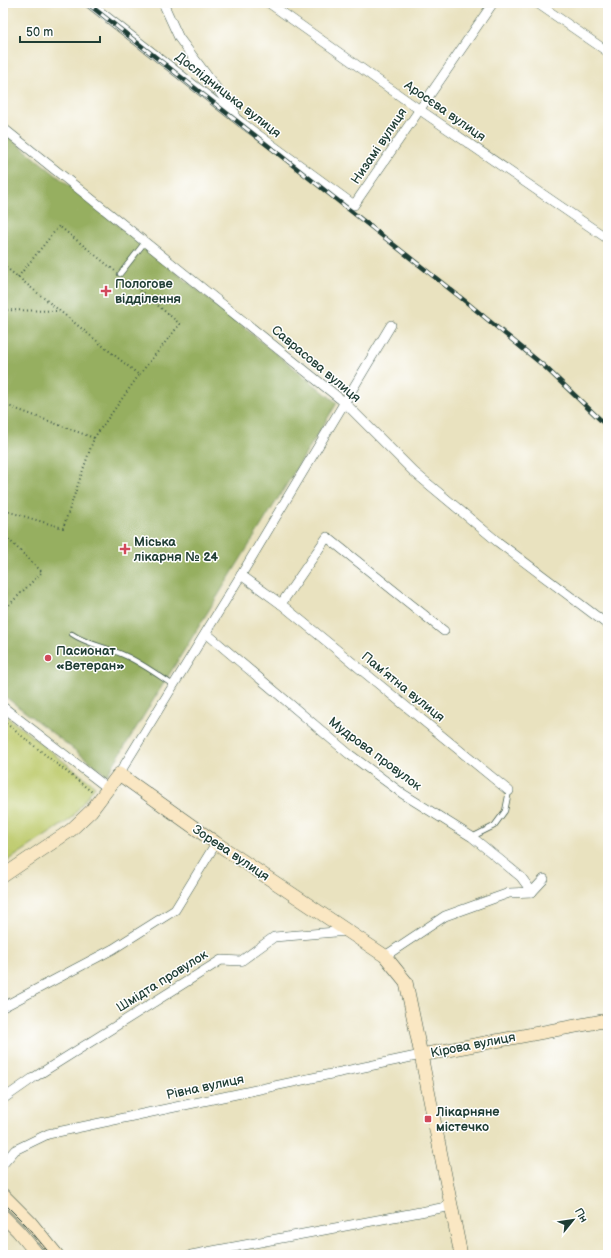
<svg xmlns="http://www.w3.org/2000/svg" width="611" height="1258" font-family="'Balsamiq Sans',sans-serif">
<style>
.green{fill:#becb6d;stroke:#6e8450}
.forest{fill:#96af60;stroke:#5a764a}
.lines{fill:none;stroke-linecap:round;stroke-linejoin:round}
.lane-casing{stroke:#3d5649;stroke-width:6}
.street-casing{stroke:#3d5649;stroke-width:10}
.secondary-casing{stroke:#3d5649;stroke-width:14}
.path{stroke:#3d5649;stroke-width:2;stroke-dasharray:1 3;stroke-linecap:butt}
.lane{stroke:#fff;stroke-width:4.5}
.street{stroke:#fff;stroke-width:9}
.secondary{stroke:#fae7c3;stroke-width:13}
.tram{stroke:#1f3d34;stroke-width:1}
.rail-casing{stroke:#1f3d34;stroke-width:4.5}
.rail{stroke:#fff;stroke-width:3;stroke-dasharray:9;stroke-linecap:butt}
.poi-dot{fill:#d1495b;stroke:#fff;stroke-width:1.5}
.labels{text-anchor:middle;dominant-baseline:central;stroke-width:3;stroke-linejoin:round;paint-order:stroke}
.street-label{font-size:13px;fill:#1f3d34;stroke:#fff}
.poi-label{font-size:13px;font-weight:bold;fill:#1f3d34;stroke:#fff;text-anchor:start}
</style>
<rect width="100%" height="100%" fill="#fff"/>
<filter id="ink" filterUnits="userSpaceOnUse"><feTurbulence type="fractalNoise" baseFrequency=".025" numOctaves="2"/><feDisplacementMap in="SourceGraphic" scale="8" xChannelSelector="R" yChannelSelector="G"/><feConvolveMatrix kernelMatrix="1 2 1 2 8 2 1 2 1" color-interpolation-filters="sRGB"/></filter>
<filter id="wash" filterUnits="userSpaceOnUse"><feTurbulence type="fractalNoise" baseFrequency=".012" numOctaves="4" result="noise"/><feDisplacementMap in="SourceGraphic" scale="16" xChannelSelector="R" yChannelSelector="G"/><feGaussianBlur stdDeviation="0.9" result="paint"/><feColorMatrix in="noise" values="0 0 0 0 0 0 0 0 0 0 0 0 0 0 0 0 0 1.4 0 .05"/><feComposite in="paint" operator="in"/></filter>
<g filter="url(#wash)">
<rect width="100%" height="100%" fill="#e9e2bf"/>
<polygon class="green" points="3,714 95,786 71,819 3,864"/>
<polygon class="forest" points="3,132 337,403 107,775 3,695"/>
</g>
<g filter="url(#ink)">
<g class="lines">
<defs>
<g id="lane">
<polyline points="120,274 145,242"/>
<path d="M72,634C88,645 108,647 126,656C143,664 158,675 173,685"/>
<polyline points="472,837 494,826 505,811 509,791"/>
</g>
<g id="street">
<polyline points="89,3 242,123 354,205 493,3"/>
<polyline points="163,3 179,38 235,113"/>
<polyline points="269,3 420,110 608,239"/>
<polyline points="537,3 608,52"/>
<polyline points="3,128 344,402 414,472 498,542 608,625"/>
<polyline points="241,575 281,604 509,791"/>
<polyline points="281,604 327,537 444,631"/>
<polyline points="206,633 349,754 403,794 472,837 521,877 532,892"/>
<polyline points="3,707 109,789"/>
<polyline points="119,774 241,575 391,325"/>
<polyline points="385,956 445,916 509,893 532,892 544,879"/>
<polyline points="3,1007 113,949 175,910 216,843"/>
<polyline points="3,1099 33,1078 221,960 241,961 274,937 348,931"/>
<polyline points="3,1164 15,1150 48,1134 421,1055"/>
<polyline points="191,1255 452,1206"/>
</g>
<g id="secondary">
<polyline points="3,876 71,830 91,811 119,774 216,843 385,956 406,982 421,1055"/>
<polyline points="3,1195 30,1222 57,1255"/>
<polyline points="3,1216 18,1231 38,1255"/>
<polyline points="461,1255 421,1055 608,1020"/>
</g>
</defs>
<use href="#lane" class="lane-casing"/>
<use href="#street" class="street-casing"/>
<use href="#secondary" class="secondary-casing"/>
<g class="path">
<polyline points="3,265 139,375 180,324 125,278"/>
<polyline points="18,277 59,226 115,271"/>
<polyline points="3,310 59,311"/>
<polyline points="3,404 94,438 63,528 3,510"/>
<polyline points="94,438 139,375"/>
<polyline points="3,534 42,572 3,611"/>
<polyline points="3,721 92,792"/>
</g>
<use href="#lane" class="lane"/>
<use href="#street" class="street"/>
<use href="#secondary" class="secondary"/>
<polyline class="tram" points="3,1202 26,1225 51,1255"/>
<defs>
<polyline id="rail" points="87,3 465,301 544,366 608,427"/>
</defs>
<use href="#rail" class="rail-casing"/>
<use href="#rail" class="rail"/>
</g>
</g>
<g class="poi-dot">
<path d="M104 285h4v4h4v4h-4v4h-4v-4h-4v-4h4z"/>
<path d="M123 543h4v4h4v4h-4v4h-4v-4h-4v-4h4z"/>
<circle cx="48" cy="658" r="4"/>
<rect x="424" y="1115" width="8" height="8" rx="2"/>
</g>
<g class="labels">
<g class="street-label">
<text transform="translate(228 95) rotate(38)">Дослідницька вулиця</text>
<text transform="translate(445 111) rotate(35)">Аросєва вулиця</text>
<text transform="translate(379 146) rotate(-56)">Низамі вулиця</text>
<text transform="translate(316 364) rotate(40)">Саврасова вулиця</text>
<text transform="translate(403 687) rotate(39)">Пам’ятна вулиця</text>
<text transform="translate(375 754) rotate(37)">Мудрова провулок</text>
<text transform="translate(231 853) rotate(34)">Зорева вулиця</text>
<text transform="translate(162 981) rotate(-32)">Шмідта провулок</text>
<text transform="translate(473 1045) rotate(-11)">Кірова вулиця</text>
<text transform="translate(205 1087) rotate(-12)">Рівна вулиця</text>
</g>
<g class="poi-label">
<text x="115" y="284">Пологове<tspan x="115" dy="15">відділення</tspan></text>
<text x="134" y="542">Міська<tspan x="134" dy="15">лікарня № 24</tspan></text>
<text x="56" y="651">Пасионат<tspan x="56" dy="15">«Ветеран»</tspan></text>
<text x="436" y="1112">Лікарняне<tspan x="436" dy="15">містечко</tspan></text>
</g>
</g>
<rect width="611" height="1258" fill="none" stroke="#fff" stroke-width="16"/>
<g transform="translate(573 1220) rotate(60)" stroke="#ffffff" stroke-width="3" paint-order="stroke">
<path d="M0-3L7 15L0 10L-7 15Z" fill="#1f3d34"/>
<text y="-6" font-size="11" font-weight="bold" text-anchor="middle" fill="#1f3d34">Пн</text>
</g>
<path d="M20 36v6h80v-6" fill="none" stroke="#1f3d34" stroke-width="2"/>
<text x="26" y="36" font-size="12" fill="#1f3d34" stroke="#ffffff" stroke-width="3" paint-order="stroke">50 m</text>
</svg>
